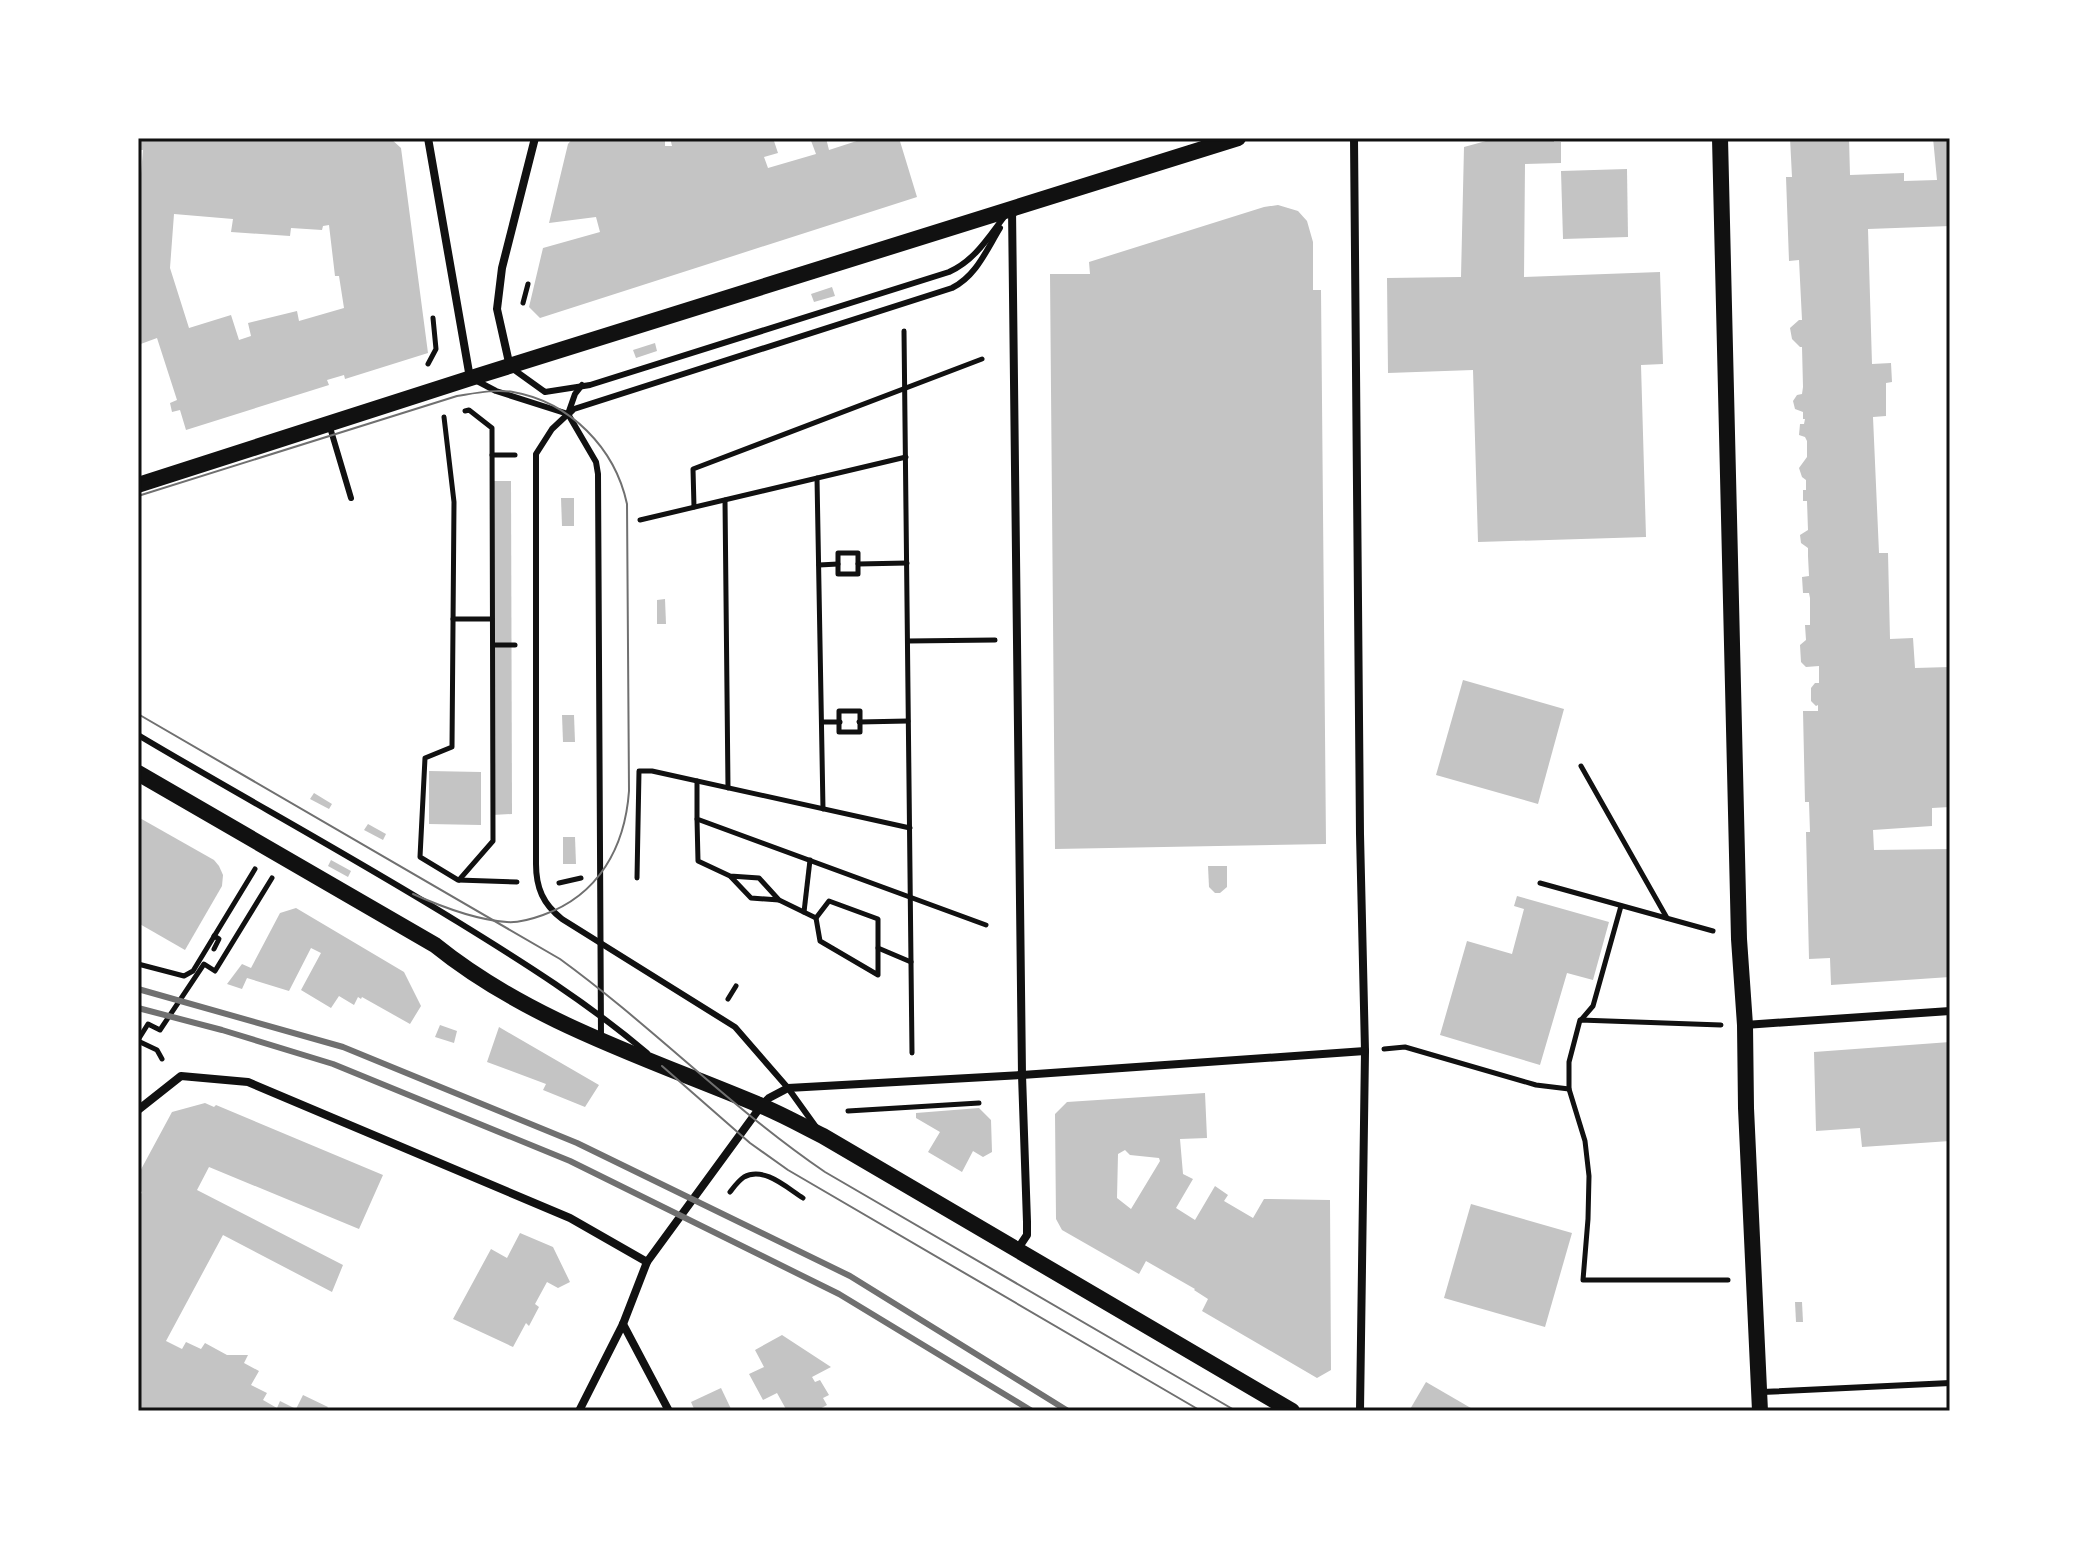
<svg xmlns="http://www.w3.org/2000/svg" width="2088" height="1549" font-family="Literata,serif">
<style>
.building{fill:#c4c4c4;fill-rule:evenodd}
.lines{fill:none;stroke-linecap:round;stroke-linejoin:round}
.path{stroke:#111;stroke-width:5}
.service{stroke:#111;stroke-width:6}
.minor{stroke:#111;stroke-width:8}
.secondary{stroke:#111;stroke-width:16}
.tram{stroke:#707070;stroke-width:2}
.rail{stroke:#707070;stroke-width:6}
.neatline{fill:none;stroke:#111;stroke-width:3}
</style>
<rect width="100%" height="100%" fill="#fff"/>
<g class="building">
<path d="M138,138H390L401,148L428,353L345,379L344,375L327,380L329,385L186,430L180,410L172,412L170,403L177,400L157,338L138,345V210L143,150H138ZM174,214L233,219L231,232L290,236L291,228L322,230L323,226L329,225L335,276H339L344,308L299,321L297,311L248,323L251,336L239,340L231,315L189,328L170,268Z"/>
<polygon points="573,138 665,138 665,146 672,146 670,138 773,138 778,153 764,157 768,168 816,154 810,138 826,138 829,150 866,138 899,138 917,197 540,318 529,307 543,248 600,232 596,217 549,223 568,144"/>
<polygon points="1497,138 1554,138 1554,142 1561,142 1561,163 1525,164 1524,277 1660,272 1663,364 1641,365 1646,537 1478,542 1473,370 1388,373 1387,278 1461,277 1464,147"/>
<polygon points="1790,138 1849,138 1850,175 1904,173 1904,181 1937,180 1933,138 1950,138 1950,226 1868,229 1872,364 1891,363 1892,382 1886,383 1886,416 1873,417 1879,553 1888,553 1890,639 1913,638 1915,668 1950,667 1950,807 1932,808 1932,826 1873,830 1874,850 1950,849 1950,977 1831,985 1830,958 1809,959 1806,832 1810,832 1809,802 1805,802 1803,711 1818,711 1818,705 1816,706 1811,701 1811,688 1815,683 1819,683 1819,666 1806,667 1801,662 1800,645 1806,640 1805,625 1810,625 1810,598 1809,593 1803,593 1802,577 1809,576 1808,556 1808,548 1801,543 1800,535 1808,530 1807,501 1803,501 1803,490 1806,490 1806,480 1802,477 1799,468 1807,457 1807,441 1805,437 1799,435 1800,424 1804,424 1805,419 1803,419 1803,412 1795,409 1793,401 1797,395 1802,394 1803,387 1802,347 1800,347 1792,339 1790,328 1799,320 1802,320 1799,260 1789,261 1786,177 1792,177"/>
<polygon points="1627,169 1628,237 1563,239 1561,171"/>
<polygon points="1278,205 1298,211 1307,221 1313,242 1313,290 1321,290 1326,844 1055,849 1050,274 1090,274 1089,262 1264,207"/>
<polygon points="832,287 835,296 814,302 811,294"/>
<polygon points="655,343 657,351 636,358 633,350"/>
<polygon points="490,481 511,481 512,814 492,815"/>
<polygon points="561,498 574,498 574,526 562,526"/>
<polygon points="665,599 666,624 657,624 657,600"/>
<polygon points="1463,680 1564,709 1538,804 1436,775"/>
<polygon points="562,715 574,715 575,742 563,742"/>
<polygon points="429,771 481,772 481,825 429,824"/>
<polygon points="314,793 332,804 329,809 310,799"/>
<polygon points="138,817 214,860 219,866 223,875 222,886 185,950 138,923"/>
<polygon points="368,824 386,834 383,840 364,830"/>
<polygon points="563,837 575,837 576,864 563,864"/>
<polygon points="331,860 351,871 348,877 328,866"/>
<polygon points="1208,866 1227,866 1227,887 1220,893 1215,893 1209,887"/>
<polygon points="1517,896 1609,922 1593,980 1567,973 1540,1065 1440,1035 1467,941 1512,954 1524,909 1514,906"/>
<polygon points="296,908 404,972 421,1006 410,1024 362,997 361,999 358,997 354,1005 339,996 331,1008 301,990 321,953 311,948 289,991 247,978 242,989 227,984 242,964 251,968 280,913"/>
<polygon points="440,1025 457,1031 454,1043 435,1037"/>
<polygon points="499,1027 599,1085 585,1107 543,1090 546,1084 487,1062"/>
<polygon points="1950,1042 1950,1141 1862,1147 1860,1128 1816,1131 1814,1052"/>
<path d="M1205,1093L1207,1138L1180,1139L1183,1174L1193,1179L1176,1208L1195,1220L1215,1186L1228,1195L1224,1201L1253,1218L1264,1199L1330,1200L1331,1370L1317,1378L1202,1311L1208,1299L1194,1290L1195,1289L1146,1261L1139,1274L1062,1230L1056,1219L1055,1114L1067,1102ZM1125,1150L1130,1155L1159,1158L1160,1161L1131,1209L1117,1198L1118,1154Z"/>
<polygon points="205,1103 214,1107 216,1105 383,1175 359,1229 209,1167 197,1190 343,1265 332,1292 223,1235 166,1341 182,1349 186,1342 201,1349 205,1343 227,1355 248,1355 244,1363 259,1371 251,1385 267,1393 263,1400 277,1408 280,1401 296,1409 303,1395 328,1407 325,1411 138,1411 138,1200 142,1192 138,1190 138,1175 172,1112"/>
<polygon points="979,1108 991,1120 992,1152 983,1157 973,1151 962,1172 928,1152 940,1132 916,1118 916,1113"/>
<polygon points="1471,1204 1572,1233 1545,1327 1444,1298"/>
<polygon points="520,1233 553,1247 570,1282 558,1288 547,1282 535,1304 539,1307 529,1326 526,1323 513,1347 453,1319 491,1249 507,1258"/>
<polygon points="1795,1302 1802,1302 1803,1322 1796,1322"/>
<polygon points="782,1335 831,1367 812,1377 815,1382 820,1380 829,1395 823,1398 827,1405 816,1411 787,1411 777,1393 763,1400 749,1374 764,1367 755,1350"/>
<polygon points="1426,1382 1476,1411 1409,1411"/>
<polygon points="721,1388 732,1411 695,1411 691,1402"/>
</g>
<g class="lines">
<g class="path">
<polyline points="523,303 528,284"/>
<polyline points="904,331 912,1053"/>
<polyline points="428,364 436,349 433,318"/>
<polyline points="444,417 454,502 452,747 425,758 420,857 458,880 517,882"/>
<polyline points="492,455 515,455"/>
<polyline points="817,478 823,809"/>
<polyline points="725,500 728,788"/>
<polyline points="694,507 693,469 982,359"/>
<polyline points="640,520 906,457"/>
<rect x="838" y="553" width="20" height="21"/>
<polyline points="858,564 907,563"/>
<polyline points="819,565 838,564"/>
<polyline points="453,619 492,619"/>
<polyline points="908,641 995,640"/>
<polyline points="493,645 515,645"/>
<rect x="839" y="711" width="21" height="21"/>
<polyline points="822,722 840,722"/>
<polyline points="859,722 908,721"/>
<polyline points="1581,766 1667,918"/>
<polyline points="697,781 697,819 986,925"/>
<polyline points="697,819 698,861 730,876 759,878 779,900 816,918 829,901 878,919 878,948 911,962"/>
<polyline points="731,877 751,898 779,900"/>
<polyline points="637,878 639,771 652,771 910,828"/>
<polyline points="459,880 493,841 492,428 469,410 465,411"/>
<polyline points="559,883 581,878"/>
<polyline points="1540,883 1713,931"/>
<polyline points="804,912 810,860"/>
<polyline points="816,918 820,941 878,975 878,948"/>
<polyline points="214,949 219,939 214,936"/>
<polyline points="138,964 184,976 193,971 255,869"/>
<polyline points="728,999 736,986"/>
<polyline points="1581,1020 1593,1006 1621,906"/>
<polyline points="1721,1025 1580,1020 1569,1062 1569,1089 1585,1141 1589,1176 1588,1219 1583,1280 1728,1280"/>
<polyline points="138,1040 148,1024 160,1030 204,964 215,971 272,878"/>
<polyline points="138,1041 157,1050 162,1059"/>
<polyline points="1384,1049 1405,1047 1536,1085 1569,1089"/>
<polyline points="848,1111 979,1103"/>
<path d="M730,1192C734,1187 738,1181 744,1177C764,1166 787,1188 803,1198"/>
</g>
<g class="service">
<path d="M513,369L545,392L590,385L949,272C974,261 988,238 1004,217"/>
<polyline points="477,381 496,391 568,414 596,462 598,474 601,1038"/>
<path d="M582,385L575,394L568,414L552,429L536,454V864C536,888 543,904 562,919L735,1027L788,1088L816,1127"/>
<path d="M570,413L574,409L952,288C976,276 986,251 1000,228"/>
<polyline points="329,424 351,498"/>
<path d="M138,735C244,798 353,857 458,922C523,962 588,1003 647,1053"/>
<polyline points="1762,1392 1950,1383"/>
</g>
<g class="minor">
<polyline points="428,138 470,378"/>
<polyline points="1354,138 1360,834 1365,1051 1360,1411"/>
<polyline points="1012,208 1022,1075 1027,1222 1027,1235 1017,1250"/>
<polyline points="510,367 497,309 502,268 535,138"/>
<polyline points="1745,1025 1950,1011"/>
<polyline points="138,1110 181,1076 248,1082 570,1218 647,1262 761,1106 769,1098 788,1088 1022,1075 1365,1051"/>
<polyline points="623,1324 669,1411"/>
<polyline points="579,1411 623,1324 647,1262"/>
</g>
<g class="secondary">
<polyline points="1720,138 1739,939 1745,1025 1746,1108 1760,1411"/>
<polyline points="138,485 471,378 1238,138"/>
<path d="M138,773L435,945C529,1021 647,1058 757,1104C780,1113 801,1125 823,1136L1292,1411"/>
</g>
<g class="tram">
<path d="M138,496L457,396C476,393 494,389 513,392C570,402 615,448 627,504L629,791C625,847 599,895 543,915C532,919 519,923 507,922C475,920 442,907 413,894"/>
<path d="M138,714L560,959C652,1026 731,1108 825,1172L1236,1411"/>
<polyline points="662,1066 750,1143 788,1170 1201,1411"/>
</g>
<g class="rail">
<polyline points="138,989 343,1047 577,1143 850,1276 1068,1411"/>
<polyline points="138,1008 222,1030 333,1064 570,1161 839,1294 1032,1411"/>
</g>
</g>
<rect width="2088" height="1549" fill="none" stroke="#ffffff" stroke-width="280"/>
<rect x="140" y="140" width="1808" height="1269" class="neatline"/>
</svg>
